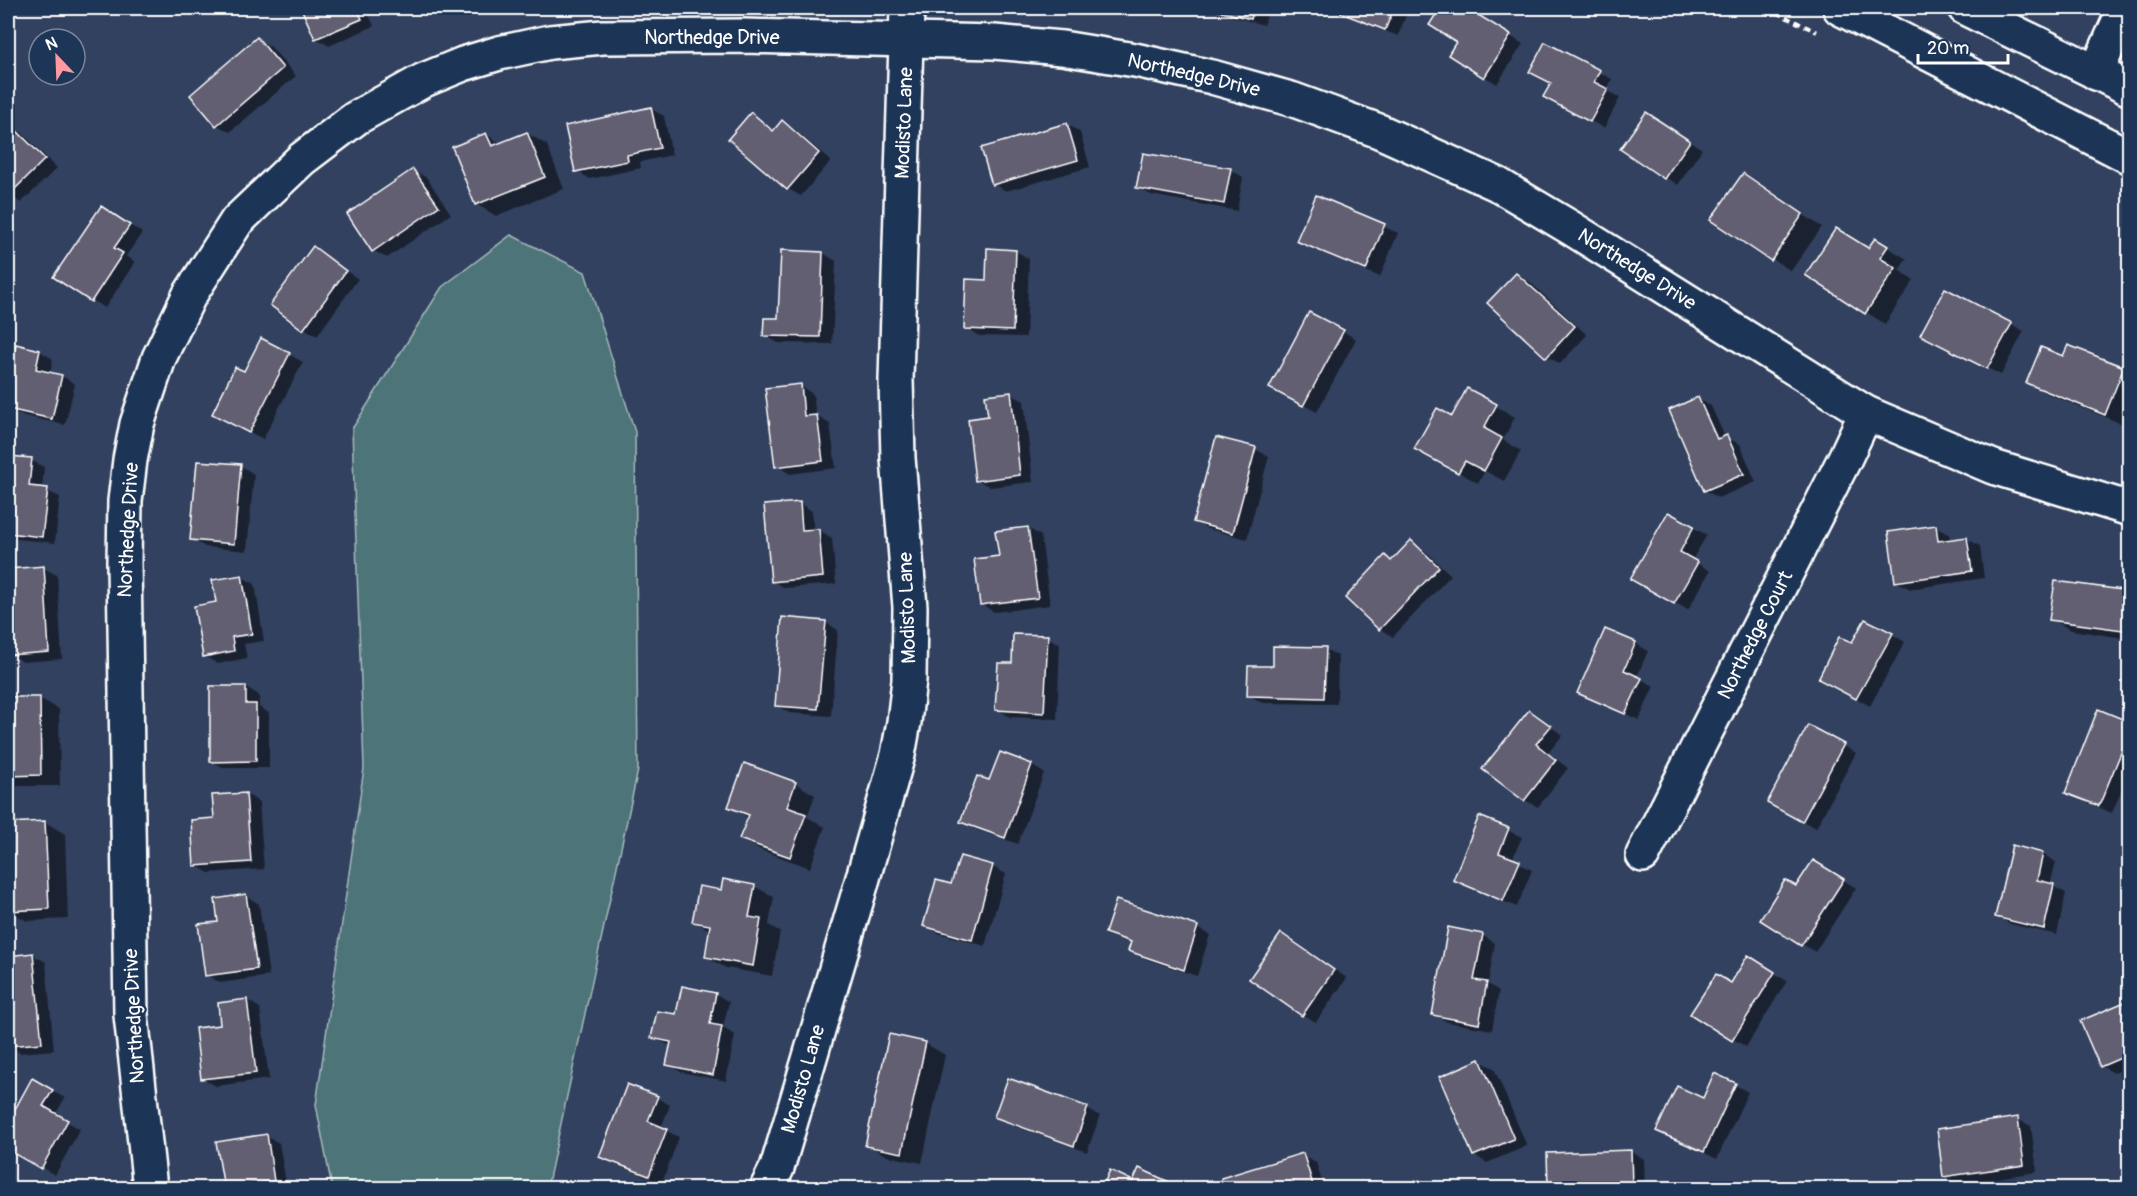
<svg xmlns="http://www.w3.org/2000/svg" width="2137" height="1196" font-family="Pangolin,sans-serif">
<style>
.green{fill:#4e7579;stroke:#a6babc;stroke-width:1.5}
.shadow{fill:#0007}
.building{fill:#635e72;stroke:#fff;stroke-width:1.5}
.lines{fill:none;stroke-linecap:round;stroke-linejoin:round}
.minor-casing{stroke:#fff;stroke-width:38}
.highway-casing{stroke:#fff;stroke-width:38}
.path{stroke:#fff;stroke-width:4;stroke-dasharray:6 4.5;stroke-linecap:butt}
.minor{stroke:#1d3557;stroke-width:33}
.highway{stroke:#1d3557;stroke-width:33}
.labels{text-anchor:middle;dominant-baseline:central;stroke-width:4.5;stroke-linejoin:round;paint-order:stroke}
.street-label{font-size:20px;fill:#fff;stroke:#1d3557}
</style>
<rect width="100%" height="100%" fill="#32415f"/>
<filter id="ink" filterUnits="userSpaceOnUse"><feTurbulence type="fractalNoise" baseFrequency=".0167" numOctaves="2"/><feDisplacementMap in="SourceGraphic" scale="12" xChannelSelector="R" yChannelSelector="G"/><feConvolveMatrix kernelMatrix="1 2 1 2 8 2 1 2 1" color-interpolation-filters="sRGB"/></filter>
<g filter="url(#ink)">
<polygon class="green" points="511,235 585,272 635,432 638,770 547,1188 332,1188 316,1105 364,768 352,429 442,287"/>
<g class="shadow">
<polygon points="303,8 366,8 374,26 329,46 316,38"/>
<polygon points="1210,8 1269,8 1264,25 1222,14"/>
<polygon points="1345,8 1409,8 1398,36 1356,20 1343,12"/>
<polygon points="1442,8 1466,8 1523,44 1497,84 1484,76 1458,41 1431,25"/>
<polygon points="257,39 271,47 296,76 230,132 217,125"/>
<polygon points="1545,44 1612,79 1607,90 1620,98 1604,128 1558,104"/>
<polygon points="651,109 664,116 672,155 640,162 641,168 590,179 577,171"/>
<polygon points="751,114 775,130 782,122 795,130 831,161 801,196 788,189 730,139"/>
<polygon points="1659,121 1702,149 1678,185 1665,177"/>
<polygon points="1067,124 1080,132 1090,167 1006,191 993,184"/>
<polygon points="9,125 22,133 57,168 21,203 8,195 8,127"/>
<polygon points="527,133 547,145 564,189 496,216 476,204 486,134 502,144"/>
<polygon points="1230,169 1243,177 1237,211 1151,195 1138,188"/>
<polygon points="413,170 427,178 451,214 387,258 374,251"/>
<polygon points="1743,175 1822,227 1791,271 1713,220"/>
<polygon points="1316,196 1398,233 1380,277 1311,248 1298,240"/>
<polygon points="114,215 142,233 126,256 135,262 105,308 92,300"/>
<polygon points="1875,240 1907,259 1899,270 1914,280 1885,324 1807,275 1869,249"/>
<polygon points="313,248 358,279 317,336 304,328"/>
<polygon points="1016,251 1029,259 1026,337 979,336 966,328 987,281"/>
<polygon points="823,253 836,261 832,344 778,343 765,335 780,320"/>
<polygon points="1517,274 1530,282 1587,335 1560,364 1547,356"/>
<polygon points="2011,324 2024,331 2001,375 1935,342"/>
<polygon points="1343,331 1356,339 1317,412 1284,395"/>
<polygon points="262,340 303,362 263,439 227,421 245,373"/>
<polygon points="17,346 40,351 53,359 50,374 62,376 75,384 65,425 16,414 8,409 8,387"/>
<polygon points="2069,347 2130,372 2130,414 2125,425 2048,394 2028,382 2064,358"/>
<polygon points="800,386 813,394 816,416 830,424 836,468 790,474 777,466"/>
<polygon points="1468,390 1515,417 1503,440 1521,451 1504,481 1485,471 1478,483 1416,448 1452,418"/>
<polygon points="1011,394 1024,401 1033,482 990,487 977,480 990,418"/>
<polygon points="1698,399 1711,406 1725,437 1740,444 1756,482 1718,498 1705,490"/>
<polygon points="1255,449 1269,456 1247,539 1208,529 1195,522"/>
<polygon points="8,457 31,460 44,467 42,489 60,497 55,543 8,538"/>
<polygon points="241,466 254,474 247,551 205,547 192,539"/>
<polygon points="799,503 812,511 814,530 819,530 832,538 836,584 785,588 772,581"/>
<polygon points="1668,514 1707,535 1692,560 1710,571 1688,610 1632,578"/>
<polygon points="1935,527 1949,534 1950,541 1967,539 1980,546 1984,578 1910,589 1896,581"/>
<polygon points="1028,528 1041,536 1050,605 994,612 981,604 1000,557"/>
<polygon points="1411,542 1424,550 1451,575 1393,637 1380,629 1347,598 1386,557 1393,561"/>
<polygon points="43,568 57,575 62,659 23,662 10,654 8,570"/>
<polygon points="242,577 255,584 264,641 244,644 247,658 218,664 204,656"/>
<polygon points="2130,593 2130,639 2071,630 2051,619"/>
<polygon points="825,622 838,630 831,716 789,713 776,705"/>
<polygon points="1892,634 1905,642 1870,706 1833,686 1852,644"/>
<polygon points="1047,637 1060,644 1057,719 1010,717 997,709 1013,665"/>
<polygon points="1635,643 1648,651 1637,677 1654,686 1639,720 1578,692"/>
<polygon points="1325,649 1338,656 1337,704 1262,703 1249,695 1274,668"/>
<polygon points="246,687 259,695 259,707 269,713 269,768 224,768 211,761"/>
<polygon points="39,698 59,709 60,786 10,786 8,785 8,699"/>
<polygon points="1529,712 1563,735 1548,753 1568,768 1538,807 1525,800"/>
<polygon points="2130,724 2130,770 2112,813 2080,800 2066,792"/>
<polygon points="1809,727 1856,753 1816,828 1781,810"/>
<polygon points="1031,765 1044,773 1018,844 975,829 962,821 990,782"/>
<polygon points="795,783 815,795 807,817 825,827 810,868 761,850 741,839 749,818 729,806"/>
<polygon points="246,794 259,802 264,869 209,873 195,865 215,819"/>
<polygon points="1480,818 1522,837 1512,860 1532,870 1517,907 1468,887 1455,880"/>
<polygon points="45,822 65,834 68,919 27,921 8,910 8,824"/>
<polygon points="2043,854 2056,862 2050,885 2066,893 2057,935 2010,924 1997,917"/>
<polygon points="961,857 993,867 1006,874 985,946 938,933 925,925 952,886"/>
<polygon points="1826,869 1856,888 1815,952 1802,944 1796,888"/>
<polygon points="754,886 774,897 769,925 780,932 772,976 726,968 706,957 711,931 694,921 722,892"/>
<polygon points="246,896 259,904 269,976 220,983 207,975 220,923"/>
<polygon points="1197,928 1210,935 1197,976 1143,958 1130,951 1132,944 1107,933"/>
<polygon points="1282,935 1347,978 1316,1022 1303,1015"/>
<polygon points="1482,935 1495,943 1488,984 1499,991 1492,1030 1447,1022 1434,1014"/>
<polygon points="33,955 46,962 54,1050 20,1053 8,1046 8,957"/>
<polygon points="1761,965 1787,981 1746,1047 1733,1039"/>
<polygon points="716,994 729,1002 723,1028 735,1035 726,1081 681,1072 668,1064 671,1046 653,1038 677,1016"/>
<polygon points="247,1000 260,1008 269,1079 216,1086 202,1078 222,1026"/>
<polygon points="2127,1003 2130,1004 2130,1067 2114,1073 2101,1066"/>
<polygon points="925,1043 945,1055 922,1163 887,1156 867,1145"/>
<polygon points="1480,1061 1494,1068 1527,1146 1487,1163 1474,1155"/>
<polygon points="32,1080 65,1098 55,1115 80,1129 55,1175 8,1149 8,1125"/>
<polygon points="1735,1085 1748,1092 1717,1159 1671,1137 1704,1100"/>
<polygon points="657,1098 670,1105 661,1128 679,1137 662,1183 614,1164 601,1156"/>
<polygon points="1087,1109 1100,1116 1087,1152 1009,1124 996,1116"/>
<polygon points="2017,1119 2031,1126 2037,1172 1958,1184 1945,1176"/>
<polygon points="266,1136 279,1143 287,1188 226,1188 218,1144"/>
<polygon points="1630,1151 1644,1159 1645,1188 1550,1188 1549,1155"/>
<polygon points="1302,1155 1316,1162 1324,1188 1225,1188 1222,1179"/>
<polygon points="1140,1170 1178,1188 1103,1188 1111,1172 1134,1183"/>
</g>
<g class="building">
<polygon points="301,8 357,8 362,19 315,39"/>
<polygon points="1207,8 1254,8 1251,19"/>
<polygon points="1343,8 1394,8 1385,30 1341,13"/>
<polygon points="1440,8 1467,8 1511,35 1484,78 1448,55 1456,42 1429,25"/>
<polygon points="257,37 283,68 216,126 190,95"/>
<polygon points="1545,42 1600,70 1594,82 1608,89 1590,122 1543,97 1551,83 1529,72"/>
<polygon points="651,107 660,148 627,155 628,161 575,172 565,126"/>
<polygon points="751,112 773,131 782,120 819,153 787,190 728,139"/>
<polygon points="1646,112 1690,141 1664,179 1620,149"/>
<polygon points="9,123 45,159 8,196 8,125"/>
<polygon points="1067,123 1078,160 992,185 981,148"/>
<polygon points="527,132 545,177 475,205 452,147 486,133 492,146"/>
<polygon points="1143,153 1231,168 1224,204 1136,188"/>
<polygon points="413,169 439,206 372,252 347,214"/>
<polygon points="1743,173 1803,214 1771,261 1710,220"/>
<polygon points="1316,195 1385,224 1366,270 1296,241"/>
<polygon points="101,206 130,225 114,248 123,253 91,302 53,277"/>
<polygon points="1836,228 1868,248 1875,238 1888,246 1880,258 1896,268 1865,314 1805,275"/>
<polygon points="313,246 346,271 303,330 270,305"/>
<polygon points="987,248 1016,250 1013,331 964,329 966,279 986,280"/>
<polygon points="781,250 823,252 820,337 763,336 764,318 778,318"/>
<polygon points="1516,273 1575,326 1546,358 1487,303"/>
<polygon points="1945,288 2012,323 1987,369 1920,335"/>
<polygon points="1309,312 1344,330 1303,406 1269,388"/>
<polygon points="261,338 290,353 249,433 212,414 235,367 244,371"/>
<polygon points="16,344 40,350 36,369 62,375 52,419 8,409 8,380"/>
<polygon points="2068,345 2124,367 2105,415 2026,383 2041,347 2063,356"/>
<polygon points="801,384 804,416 817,415 823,461 775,467 765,388"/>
<polygon points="1467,388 1497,404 1484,428 1502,438 1484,471 1465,461 1458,473 1414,449 1437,408 1452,416"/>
<polygon points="1011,392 1020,475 975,481 968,419 988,416 985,395"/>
<polygon points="1698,397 1717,439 1727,435 1744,474 1704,491 1669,410"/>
<polygon points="1216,437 1256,447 1233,533 1193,522"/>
<polygon points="8,456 32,458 29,486 48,488 42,537 8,533"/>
<polygon points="197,461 241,464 234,544 190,540"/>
<polygon points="800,502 802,530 819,529 823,577 771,582 764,505"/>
<polygon points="1668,512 1694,526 1680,552 1698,562 1674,604 1630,579"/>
<polygon points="1936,525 1938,541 1967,537 1972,571 1895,582 1888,532"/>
<polygon points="1028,527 1038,598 980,605 974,559 999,556 995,531"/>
<polygon points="1411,540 1439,567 1379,630 1345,598 1385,555 1391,561"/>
<polygon points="44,566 49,652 9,655 8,569"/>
<polygon points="242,575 252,634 232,637 234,651 203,657 194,606 216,602 212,580"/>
<polygon points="2055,581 2130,591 2130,631 2049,620"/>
<polygon points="782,617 826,621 818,709 775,706"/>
<polygon points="1865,619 1893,633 1856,699 1818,679 1839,637 1852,642"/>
<polygon points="1605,629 1636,642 1624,670 1642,678 1625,714 1577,693"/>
<polygon points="1013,634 1048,635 1044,713 995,710 998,663 1012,663"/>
<polygon points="1273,646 1326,647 1324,698 1247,696 1248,666 1273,666"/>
<polygon points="210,686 246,686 246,704 256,704 256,761 210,762"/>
<polygon points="8,697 40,697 41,775 8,776"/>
<polygon points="2098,709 2130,722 2130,731 2099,806 2065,793"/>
<polygon points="1529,710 1551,726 1536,744 1556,760 1524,801 1482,769"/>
<polygon points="1808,725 1844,744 1802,822 1767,803"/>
<polygon points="1000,752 1032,764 1005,838 960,822 977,776 989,780"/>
<polygon points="744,763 796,782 787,807 806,814 790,857 739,839 749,815 728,807"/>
<polygon points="246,793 251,862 194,866 191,820 214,818 212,795"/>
<polygon points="1479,816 1509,828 1499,853 1520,861 1503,901 1453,880"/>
<polygon points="45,821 49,909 8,911 8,823"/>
<polygon points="2012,845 2043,853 2037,880 2054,884 2044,929 1995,917"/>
<polygon points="960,856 993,865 972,940 923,926 936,880 951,884"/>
<polygon points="1813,860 1844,879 1801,946 1760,920 1785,880 1796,886"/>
<polygon points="723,879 755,885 749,917 761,919 753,966 705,957 710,925 692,922 699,886 721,890"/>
<polygon points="246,894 257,969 205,976 198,924 218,922 215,899"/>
<polygon points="1116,900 1198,926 1184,970 1128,951 1131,942 1105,933"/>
<polygon points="1448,927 1483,934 1474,980 1487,982 1479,1024 1432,1015"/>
<polygon points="1281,933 1334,970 1302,1016 1249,979"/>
<polygon points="33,953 42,1043 8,1046 8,956"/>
<polygon points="1748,955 1775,972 1732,1041 1690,1014 1716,974 1731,983"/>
<polygon points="682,986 716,993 710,1024 722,1026 713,1075 666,1065 671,1042 651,1038 657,1011 676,1014"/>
<polygon points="247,999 256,1073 201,1079 195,1028 220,1025 218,1003"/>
<polygon points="2127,1001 2130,1007 2130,1054 2100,1067 2080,1021"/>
<polygon points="889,1034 926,1042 902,1153 865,1146"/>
<polygon points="1480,1059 1514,1139 1473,1156 1439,1077"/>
<polygon points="1714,1073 1736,1083 1704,1152 1656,1131 1677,1086 1703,1098"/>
<polygon points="32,1078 53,1090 43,1106 68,1120 41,1169 8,1150 8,1122"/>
<polygon points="1008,1078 1088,1107 1074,1146 994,1117"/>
<polygon points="627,1084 658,1096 648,1121 667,1129 649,1176 599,1157"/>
<polygon points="2018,1117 2024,1165 1943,1177 1937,1129"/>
<polygon points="267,1134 274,1181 224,1188 216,1142"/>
<polygon points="1631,1150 1632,1188 1548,1188 1547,1153"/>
<polygon points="1303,1153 1314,1188 1224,1188 1221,1178"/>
<polygon points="1139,1168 1182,1188 1102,1188 1110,1170 1133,1181"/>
</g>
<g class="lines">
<defs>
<g id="minor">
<polyline points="2096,73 2125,8"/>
<polyline points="1643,855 1845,458 1866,413"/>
<polyline points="150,1188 131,1015 124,562 125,501 130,460 137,424 159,358 189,296 237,221 302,159 356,118 424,80 463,64 499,53 550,42 603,37 744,36 994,42 1062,48 1135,60 1212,77 1294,100 1379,131 1497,184 1571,228 1866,413 1993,467 2130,509"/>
<polyline points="767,1188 777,1168 859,892 898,755 904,722 909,680 910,607 898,458 896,380 907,8"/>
</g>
<g id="highway">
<polyline points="1840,8 2130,157"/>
<polyline points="1965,8 2130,89"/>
</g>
</defs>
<use href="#minor" class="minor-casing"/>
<use href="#highway" class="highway-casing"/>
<polyline class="path" points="1767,8 1817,32"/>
<use href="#minor" class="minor"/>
<use href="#highway" class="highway"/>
</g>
</g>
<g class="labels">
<g class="street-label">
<text x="712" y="37">Northedge Drive</text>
<text transform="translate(1194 75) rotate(13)">Northedge Drive</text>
<text transform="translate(904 123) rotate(-88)">Modisto Lane</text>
<text transform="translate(1637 269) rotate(32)">Northedge Drive</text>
<text transform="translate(128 530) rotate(-87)">Northedge Drive</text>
<text transform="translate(907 608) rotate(-92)">Modisto Lane</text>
<text transform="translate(1755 635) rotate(-63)">Northedge Court</text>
<text transform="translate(134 1016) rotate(-93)">Northedge Drive</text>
<text transform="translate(803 1079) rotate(-74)">Modisto Lane</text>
</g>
</g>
<rect width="2137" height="1196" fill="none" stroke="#1d3557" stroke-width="30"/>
<rect x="15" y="15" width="2107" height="1166" fill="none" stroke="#fff" stroke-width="2" filter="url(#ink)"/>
<g transform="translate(57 57) rotate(337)"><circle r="28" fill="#1d3557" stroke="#77869a" stroke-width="1.5"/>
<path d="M0-4.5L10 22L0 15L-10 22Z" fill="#ff9aa2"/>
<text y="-9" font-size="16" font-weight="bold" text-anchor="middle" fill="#ffffff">N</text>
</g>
<path d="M1918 54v9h90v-9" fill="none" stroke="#ffffff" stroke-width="3"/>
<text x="1927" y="54" font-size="18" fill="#ffffff" stroke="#1d3557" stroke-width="4.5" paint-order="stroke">20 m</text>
</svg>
